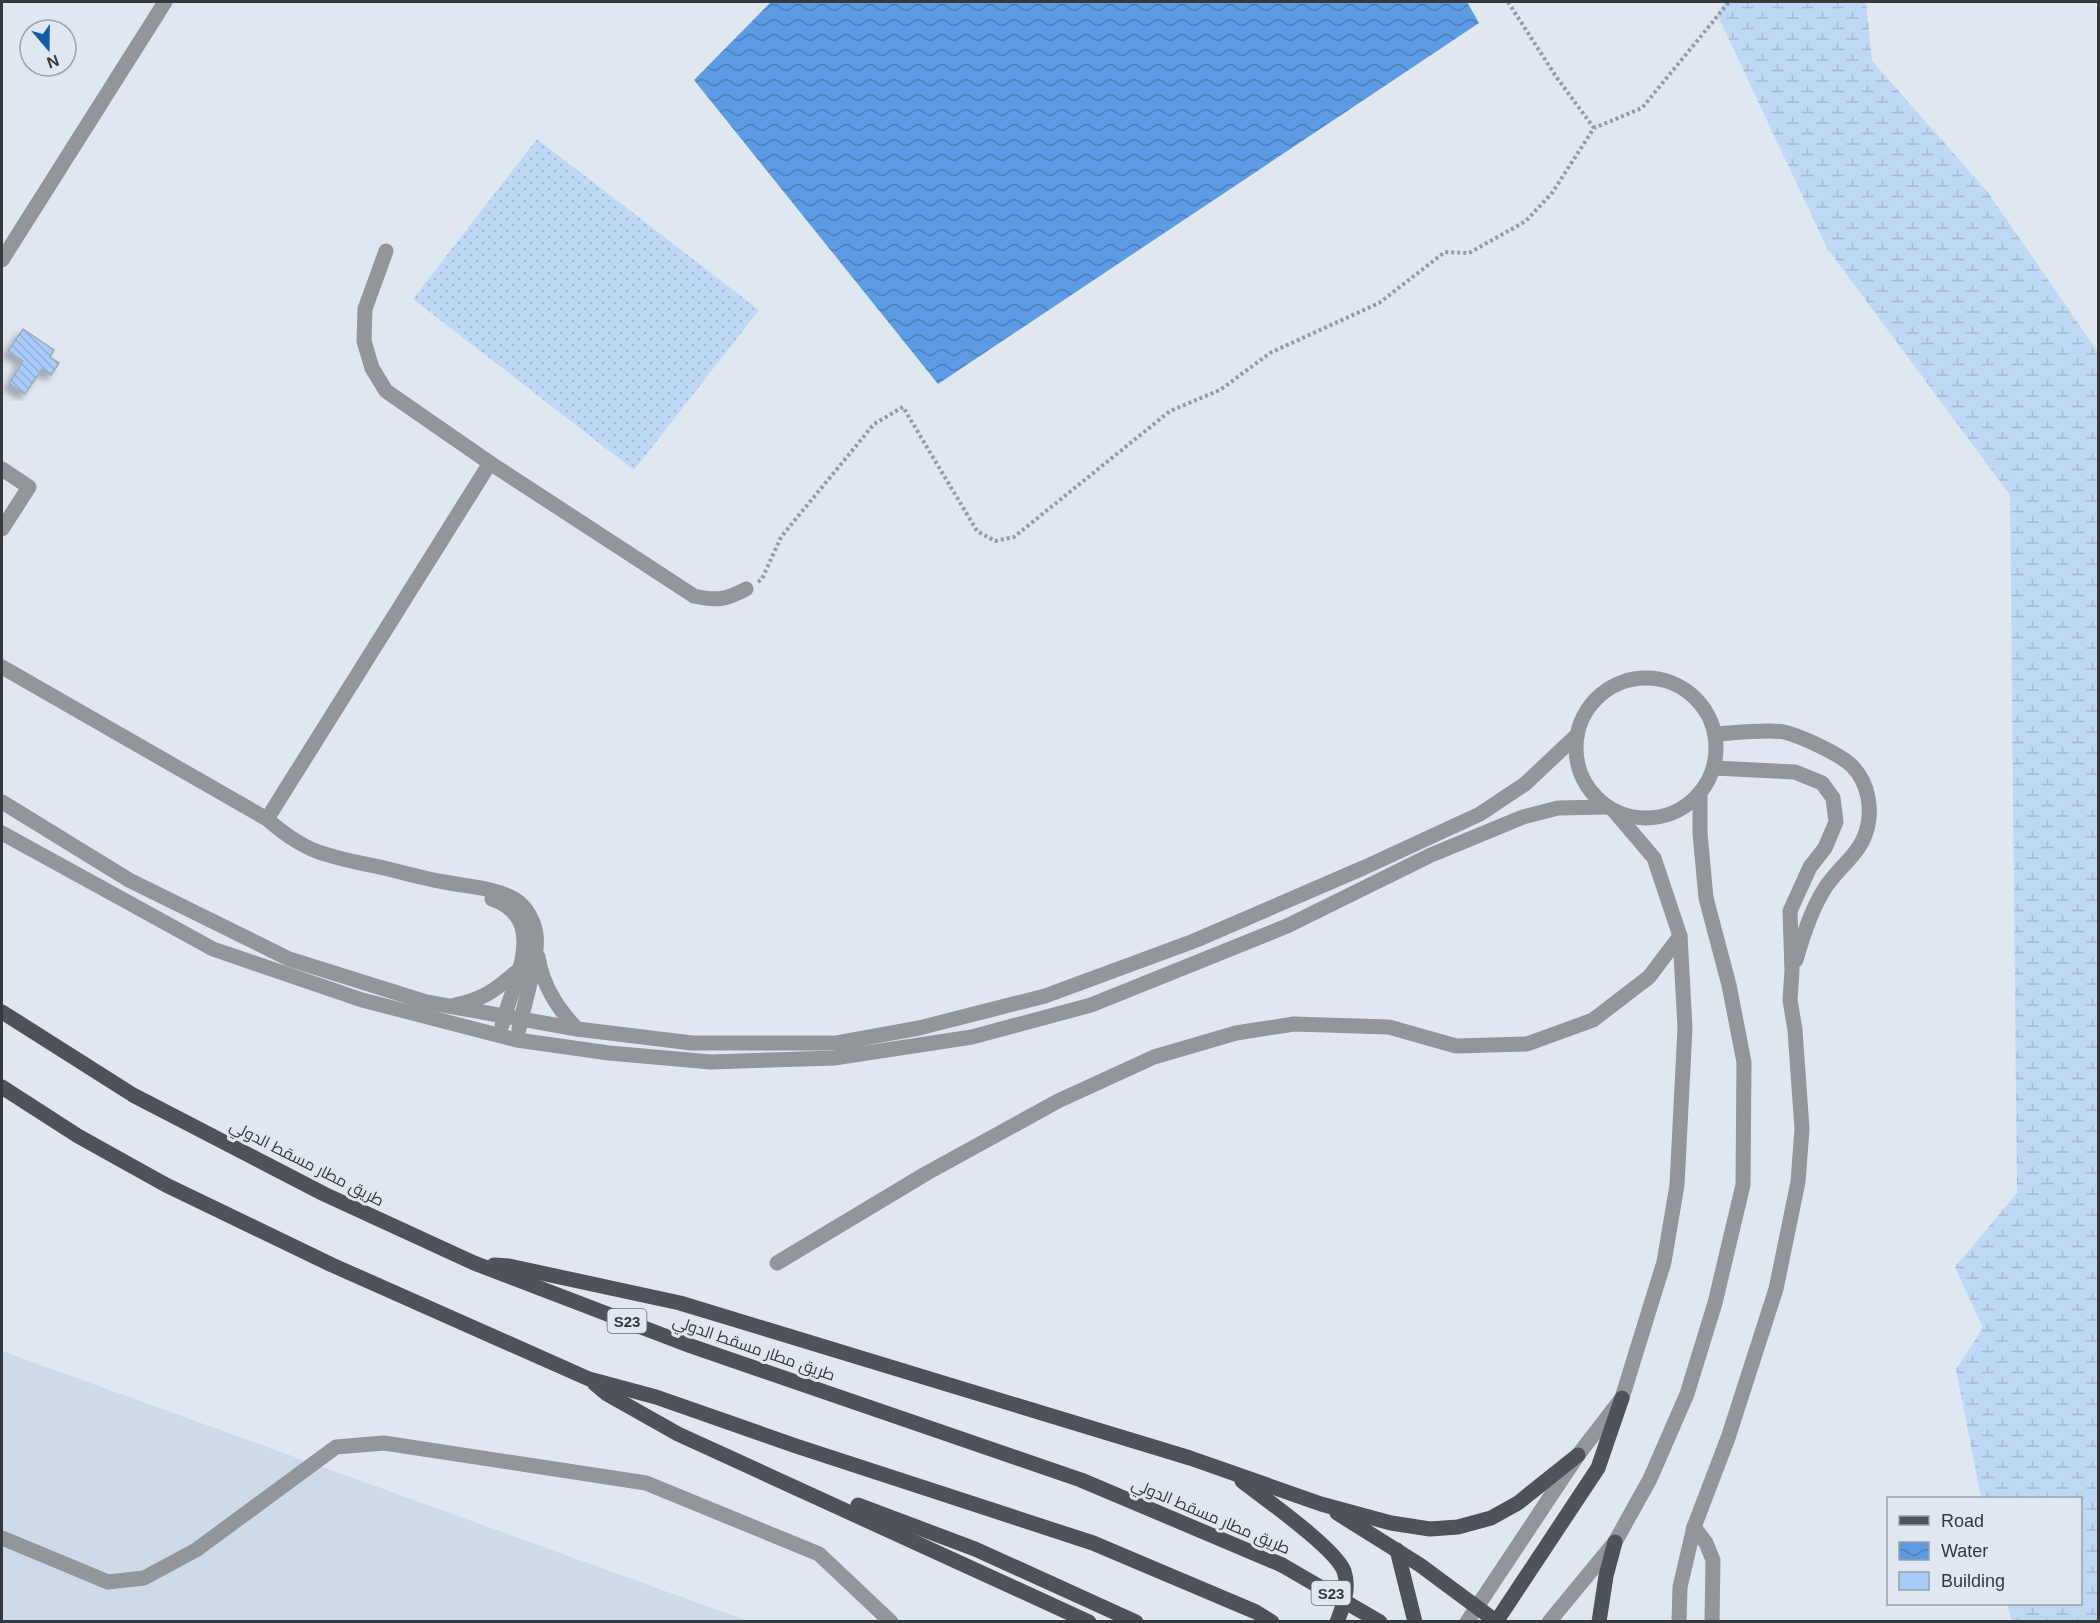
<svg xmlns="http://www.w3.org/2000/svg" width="2100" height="1623" font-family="Helvetica,Cairo,sans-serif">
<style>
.built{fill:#cedae9}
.grass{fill:url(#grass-dots)}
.wetland{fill:url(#wetland-marsh)}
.water{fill:url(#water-waves)}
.building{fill:url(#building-back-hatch);stroke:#a2a9b2;stroke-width:1.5;filter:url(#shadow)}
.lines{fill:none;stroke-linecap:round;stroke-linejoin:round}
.path{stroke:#959ba2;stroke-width:4;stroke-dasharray:3 3;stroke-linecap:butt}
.minor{stroke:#929599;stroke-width:15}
.major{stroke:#4e5359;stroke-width:15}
.major-bridge{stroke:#4e5359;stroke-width:15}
.labels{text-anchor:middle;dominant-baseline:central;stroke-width:6;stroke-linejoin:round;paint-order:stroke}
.shield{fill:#dfe7f0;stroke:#686c72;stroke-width:1.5}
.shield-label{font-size:15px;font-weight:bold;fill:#35383c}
.street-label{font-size:16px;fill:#35383c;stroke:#dfe7f0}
</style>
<defs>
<pattern id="grass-dots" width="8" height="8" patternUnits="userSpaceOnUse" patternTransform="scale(1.5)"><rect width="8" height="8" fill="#bfd8f6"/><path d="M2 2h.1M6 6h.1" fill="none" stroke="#a5bad4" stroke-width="1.8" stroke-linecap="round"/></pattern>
<pattern id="wetland-marsh" width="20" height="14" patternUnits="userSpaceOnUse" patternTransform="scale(1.5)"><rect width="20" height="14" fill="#bfd8f6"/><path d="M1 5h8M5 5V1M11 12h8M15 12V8" fill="none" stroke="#a5bad4"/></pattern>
<pattern id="water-waves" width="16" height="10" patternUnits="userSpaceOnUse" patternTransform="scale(1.5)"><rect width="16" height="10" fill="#5d9be4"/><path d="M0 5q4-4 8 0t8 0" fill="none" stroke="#4e7fba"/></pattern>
<pattern id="building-back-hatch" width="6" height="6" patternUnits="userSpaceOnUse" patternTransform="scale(1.5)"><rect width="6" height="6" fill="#a7ccfa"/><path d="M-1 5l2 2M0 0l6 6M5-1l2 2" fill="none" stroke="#90b0d7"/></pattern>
<filter id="shadow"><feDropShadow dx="-5.5" dy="5.5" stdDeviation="3" flood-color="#0004"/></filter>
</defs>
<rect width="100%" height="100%" fill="#dfe7f0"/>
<polygon class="built" points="2,1351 748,1621 2,1621"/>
<polygon class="grass" points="537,139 759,310 634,470 413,299"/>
<polygon class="wetland" points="1725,2 1866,2 1872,61 1986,190 2098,352 2098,1621 2012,1621 2007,1604 2080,1604 2080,1498 1981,1498 1956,1369 1983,1328 1955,1267 2017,1193 2010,495 1827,248 1717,14"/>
<polygon class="water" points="771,2 1467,2 1479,23 938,384 694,80"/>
<polygon class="building" points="23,329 54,350 50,357 59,363 51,375 42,369 25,394 9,384 23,361 8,351"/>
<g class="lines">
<g class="path">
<polyline points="1508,2 1557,78 1594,128"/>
<polyline points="758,582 762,579 781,537 874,424 903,407 977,531 995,541 1014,537 1170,411 1220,390 1270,353 1379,303 1445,252 1469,253 1526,221 1552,193 1594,128 1642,108 1729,2"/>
</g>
<g class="minor">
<polyline points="2,260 165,2"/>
<path d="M490,463L694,596C716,601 726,600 746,589"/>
<polyline points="2,469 29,487 2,529"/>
<path d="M2,667L267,819C284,834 303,848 325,854C346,861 367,864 388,869C408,874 429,880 450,883C472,887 496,888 516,900C527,907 534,922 536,934C539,959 524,1003 519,1029"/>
<circle cx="1646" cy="748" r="70"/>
<path d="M1715,734C1733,733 1768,729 1784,732C1801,736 1842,755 1853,767C1869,784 1873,811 1866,832C1859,855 1837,869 1825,888C1811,910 1803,935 1796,960"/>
<polyline points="2,802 129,880 289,959 426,1002 577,1029 692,1043 837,1043 919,1028 1045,996 1194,941 1363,868 1480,814 1525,784 1577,735"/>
<polyline points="267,819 490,463 386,391 372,368 364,341 365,309 386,251"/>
<polyline points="2,833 213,949 362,1000 517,1040 609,1053 711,1062 834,1058 972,1037 1091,1005 1287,926 1431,855 1523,817 1558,808 1608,807"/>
<path d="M492,899C551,920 512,984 502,1025"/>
<path d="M538,957C543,986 557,1008 577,1029"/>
<path d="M455,1005C482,1000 496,990 516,972"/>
<polyline points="777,1263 927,1173 1058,1101 1154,1057 1236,1033 1294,1024 1389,1027 1456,1046 1527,1044 1593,1020 1649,977 1680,936"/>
<polyline points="1694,1527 1706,1543 1713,1560 1712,1622"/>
<polyline points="2,1538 108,1582 144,1578 196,1550 336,1447 384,1443 646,1483 819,1554 891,1622"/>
<polyline points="1467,1622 1578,1455 1622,1398 1664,1262 1677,1185 1685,1028 1680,936 1654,858 1614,811"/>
<polyline points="1549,1622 1615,1542 1650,1479 1687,1394 1715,1303 1743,1185 1744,1062 1729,985 1706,898 1700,833 1700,793"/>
<polyline points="1679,1622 1680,1587 1694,1527 1728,1438 1776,1289 1798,1182 1802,1129 1795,1030 1790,1000 1792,971 1790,911 1810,867 1825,848 1836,822 1833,798 1822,783 1795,772 1714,768"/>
</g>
<g class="major">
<polyline points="2,1012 133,1095 324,1194 474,1263 691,1346 1081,1480 1282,1565"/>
<polyline points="2,1087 78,1136 166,1185 332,1265 589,1379 656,1397 796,1446 1093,1543 1256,1612 1272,1622"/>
<polyline points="494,1265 509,1266 680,1303 1190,1458 1321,1504 1391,1523 1430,1529 1458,1527 1491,1518 1518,1503 1578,1455"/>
<polyline points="595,1384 607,1394 678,1434 1089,1622"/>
<path d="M1242,1481C1265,1499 1335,1548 1344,1571C1350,1588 1343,1607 1337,1622"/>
<polyline points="858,1505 975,1549 1136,1622"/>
<polyline points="1337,1513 1420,1565 1497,1622"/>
<polyline points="1397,1550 1415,1622"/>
<polyline points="1496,1622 1598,1468 1622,1398"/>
<polyline points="1599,1622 1606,1576 1615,1542"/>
</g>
<polyline class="major-bridge" points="1282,1565 1380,1622"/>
</g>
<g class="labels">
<g class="shield">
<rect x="607.5" y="1309" width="39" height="24" rx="4.5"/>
<rect x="1311.5" y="1581" width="39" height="24" rx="4.5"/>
</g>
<g class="shield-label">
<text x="627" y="1321">S23</text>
<text x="1331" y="1593">S23</text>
</g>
<g class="street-label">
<text transform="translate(307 1163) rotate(27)">طريق مطار مسقط الدولي</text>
<text transform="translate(754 1348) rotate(19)">طريق مطار مسقط الدولي</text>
<text transform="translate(1211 1516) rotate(23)">طريق مطار مسقط الدولي</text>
</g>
</g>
<rect width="2100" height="1623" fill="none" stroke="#35383c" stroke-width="6"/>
<rect x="1887" y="1497" width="195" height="108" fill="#dfe7f0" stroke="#9ba1a8" stroke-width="1.5"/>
<rect x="1899" y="1516" width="30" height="9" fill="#4e5359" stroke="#9ba1a8" stroke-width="1.5"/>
<text x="1941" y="1527" font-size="18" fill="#35383c">Road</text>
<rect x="1899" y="1542" width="30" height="18" fill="url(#water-waves)" stroke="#9ba1a8" stroke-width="1.5"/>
<text x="1941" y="1557" font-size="18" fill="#35383c">Water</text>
<rect x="1899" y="1572" width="30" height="18" fill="#a7ccfa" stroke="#9ba1a8" stroke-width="1.5"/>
<text x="1941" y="1587" font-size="18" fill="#35383c">Building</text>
<g transform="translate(48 48) rotate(160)"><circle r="28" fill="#dfe7f0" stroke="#9ba1a8" stroke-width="1.5"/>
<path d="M0-4.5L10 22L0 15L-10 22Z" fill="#0c5dab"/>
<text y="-9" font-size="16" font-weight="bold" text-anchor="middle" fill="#35383c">N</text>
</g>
</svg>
